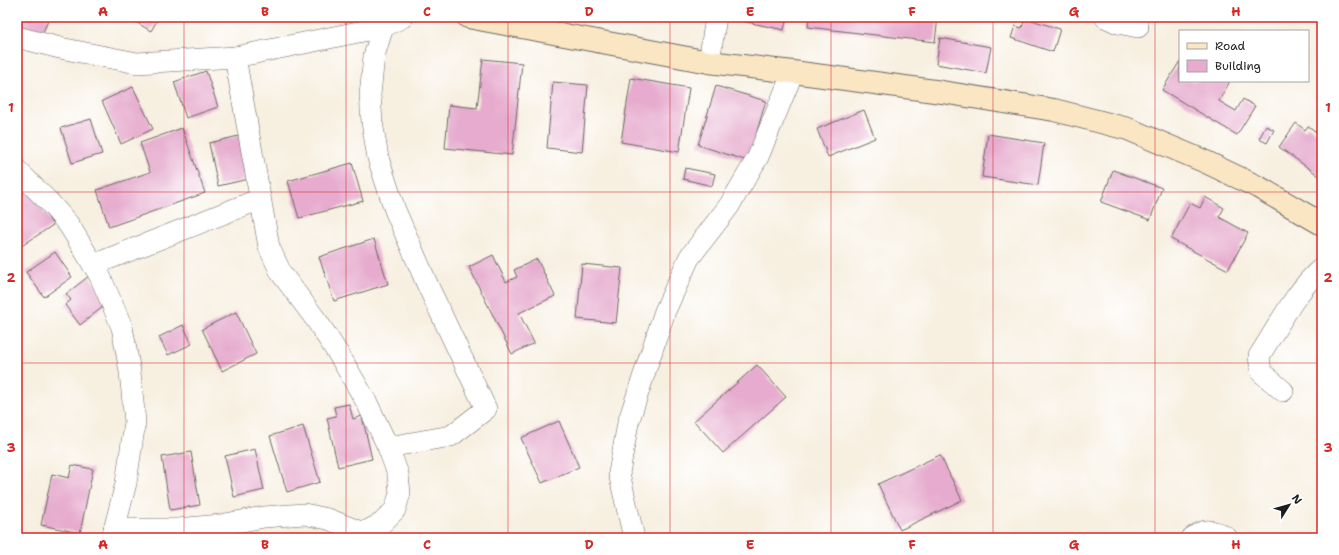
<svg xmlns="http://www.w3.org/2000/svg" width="1339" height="555" font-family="'Shantell Sans',sans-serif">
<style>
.building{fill:#e6abce}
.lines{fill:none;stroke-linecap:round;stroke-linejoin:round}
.street-casing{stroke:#696661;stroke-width:22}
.secondary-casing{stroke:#696661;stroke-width:24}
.street{stroke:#fff;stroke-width:21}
.secondary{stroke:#fbe6c4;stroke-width:22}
.grid{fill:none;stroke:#d62828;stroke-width:1;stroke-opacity:0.55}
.neatline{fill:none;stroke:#d62828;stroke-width:1.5}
.grid-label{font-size:13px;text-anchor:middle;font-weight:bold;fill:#d62828}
</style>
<rect width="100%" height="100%" fill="#fff"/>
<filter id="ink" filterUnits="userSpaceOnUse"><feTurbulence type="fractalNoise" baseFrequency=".025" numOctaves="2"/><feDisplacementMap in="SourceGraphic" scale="8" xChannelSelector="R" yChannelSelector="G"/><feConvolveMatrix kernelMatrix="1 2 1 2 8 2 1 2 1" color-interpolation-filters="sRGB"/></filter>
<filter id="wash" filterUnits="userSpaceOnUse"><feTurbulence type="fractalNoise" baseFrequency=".012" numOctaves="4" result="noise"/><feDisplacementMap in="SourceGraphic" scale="16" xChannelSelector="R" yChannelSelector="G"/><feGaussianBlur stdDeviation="0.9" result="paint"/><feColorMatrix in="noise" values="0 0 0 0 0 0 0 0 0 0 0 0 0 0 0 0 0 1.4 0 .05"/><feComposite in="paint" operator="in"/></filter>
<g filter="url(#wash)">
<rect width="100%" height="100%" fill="#f7efe0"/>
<g id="blocks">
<g class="building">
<polygon points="17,17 50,17 41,36 17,25"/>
<polygon points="127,17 159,17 151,31"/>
<polygon points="679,17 694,17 694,19 679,18"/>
<polygon points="743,17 787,17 784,30 742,21"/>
<polygon points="809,17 938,17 935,42 808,27"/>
<polygon points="1025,18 1060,29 1053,52 1011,38 1015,26 1022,28"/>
<polygon points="940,38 991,47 986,73 936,64"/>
<polygon points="483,59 522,63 512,155 445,148 449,105 477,108"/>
<polygon points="1180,61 1180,81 1230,81 1219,101 1236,111 1243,99 1255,106 1237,135 1162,90"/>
<polygon points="206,71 218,107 186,118 174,82"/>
<polygon points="631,78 689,88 679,152 621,142"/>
<polygon points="553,82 588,85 582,152 547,148"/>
<polygon points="716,86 766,101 748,161 698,145"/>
<polygon points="133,87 153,129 121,144 102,101"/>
<polygon points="864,110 875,138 828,157 817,129"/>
<polygon points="91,119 102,154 72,163 61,128"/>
<polygon points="1296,123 1305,130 1308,126 1322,136 1322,178 1279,147"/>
<polygon points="1266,126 1274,130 1267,143 1259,139"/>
<polygon points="182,128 205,193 109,227 97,190 150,172 140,143"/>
<polygon points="988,134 1044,143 1038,185 982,177"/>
<polygon points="243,135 253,178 218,186 209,143"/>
<polygon points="352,163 363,201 299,218 288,181"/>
<polygon points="685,168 715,174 712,186 683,179"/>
<polygon points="1113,170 1162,188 1150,220 1101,202"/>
<polygon points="26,184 53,225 17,249 17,190"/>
<polygon points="1205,197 1224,208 1219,217 1248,233 1228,270 1171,239 1190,203 1200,208"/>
<polygon points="374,239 388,284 334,301 319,257"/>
<polygon points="55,252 72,277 44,297 26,272"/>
<polygon points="493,255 506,282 517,277 514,270 537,259 555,296 519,313 534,343 512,354 469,267"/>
<polygon points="582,264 622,268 616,323 577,319"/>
<polygon points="89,276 109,302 80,325 65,305 71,300 66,294"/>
<polygon points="236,312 256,354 222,371 202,329"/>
<polygon points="183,325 192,344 168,355 159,337"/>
<polygon points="757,365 786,397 723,453 694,421"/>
<polygon points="349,404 353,419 362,416 372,459 338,467 327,418 336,416 334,407"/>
<polygon points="559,421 579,467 542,483 521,438"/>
<polygon points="303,426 320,482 287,492 270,436"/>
<polygon points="255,449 264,490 234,497 225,456"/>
<polygon points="191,452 200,505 170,510 162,457"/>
<polygon points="940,455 962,500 900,530 878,484"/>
<polygon points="72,465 93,469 80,533 41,525 52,474 69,478"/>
</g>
</g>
</g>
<g filter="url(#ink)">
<use href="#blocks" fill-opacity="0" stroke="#696661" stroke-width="1"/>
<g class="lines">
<defs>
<g id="street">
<polyline points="1105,17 1118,23 1138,27"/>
<polyline points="383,27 374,56 370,95 372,122 378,158 395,210 428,286 486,409 451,436 388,447"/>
<polyline points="17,37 60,48 137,63 235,57 383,27 403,17"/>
<polyline points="709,62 716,17"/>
<polyline points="17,170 49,202 69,225 100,276 122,327 130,372 135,422 126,483 112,538"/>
<polyline points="93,265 260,199"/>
<path d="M1283,391L1261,372L1259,356C1278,327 1296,290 1322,268"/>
<polyline points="114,529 178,529 220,525 264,517 304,514 328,519 363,533 382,523 395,510 400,493 398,474 388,447 367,403 341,358 317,321 281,273 269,247 235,57"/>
<polyline points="634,538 619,473 628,423 665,311 689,258 729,206 758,157 793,72"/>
<path d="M1192,538C1205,528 1214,529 1227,538"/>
</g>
<polyline id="secondary" points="468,17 709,62 793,72 942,92 1054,110 1128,129 1206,162 1258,187 1322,224"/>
</defs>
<use href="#street" class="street-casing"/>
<use href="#secondary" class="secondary-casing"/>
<use href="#street" class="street"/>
<use href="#secondary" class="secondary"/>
</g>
</g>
<path class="grid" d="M184,17V538M346,17V538M508,17V538M670,17V538M831,17V538M993,17V538M1155,17V538M17,192H1322M17,363H1322"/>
<rect width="1339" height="555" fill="none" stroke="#fff" stroke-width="44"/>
<rect x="1179" y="30" width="130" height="52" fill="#ffffff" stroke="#a4a4a4"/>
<rect x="1187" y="43" width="20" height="6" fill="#fbe6c4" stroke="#a4a4a4"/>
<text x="1215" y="50" font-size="12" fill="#1c1c1c">Road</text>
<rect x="1187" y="60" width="20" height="12" fill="#e6abce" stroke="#a4a4a4"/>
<text x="1215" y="70" font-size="12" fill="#1c1c1c">Building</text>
<g transform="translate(1289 505) rotate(53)" stroke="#ffffff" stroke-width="3" paint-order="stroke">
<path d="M0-3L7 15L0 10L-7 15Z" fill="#1c1c1c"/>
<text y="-6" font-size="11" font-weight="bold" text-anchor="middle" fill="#1c1c1c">N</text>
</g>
<rect x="22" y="22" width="1295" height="511" class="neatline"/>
<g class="grid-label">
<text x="103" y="16">A</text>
<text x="265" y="16">B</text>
<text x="427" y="16">C</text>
<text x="589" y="16">D</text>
<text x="750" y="16">E</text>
<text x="912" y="16">F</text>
<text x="1074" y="16">G</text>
<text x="1236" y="16">H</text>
<text x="11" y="112">1</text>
<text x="1328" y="112">1</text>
<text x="11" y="282">2</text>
<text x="1328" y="282">2</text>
<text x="11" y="452">3</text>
<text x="1328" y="452">3</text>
<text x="103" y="549">A</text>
<text x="265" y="549">B</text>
<text x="427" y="549">C</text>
<text x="589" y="549">D</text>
<text x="750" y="549">E</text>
<text x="912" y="549">F</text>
<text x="1074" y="549">G</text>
<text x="1236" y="549">H</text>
</g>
</svg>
